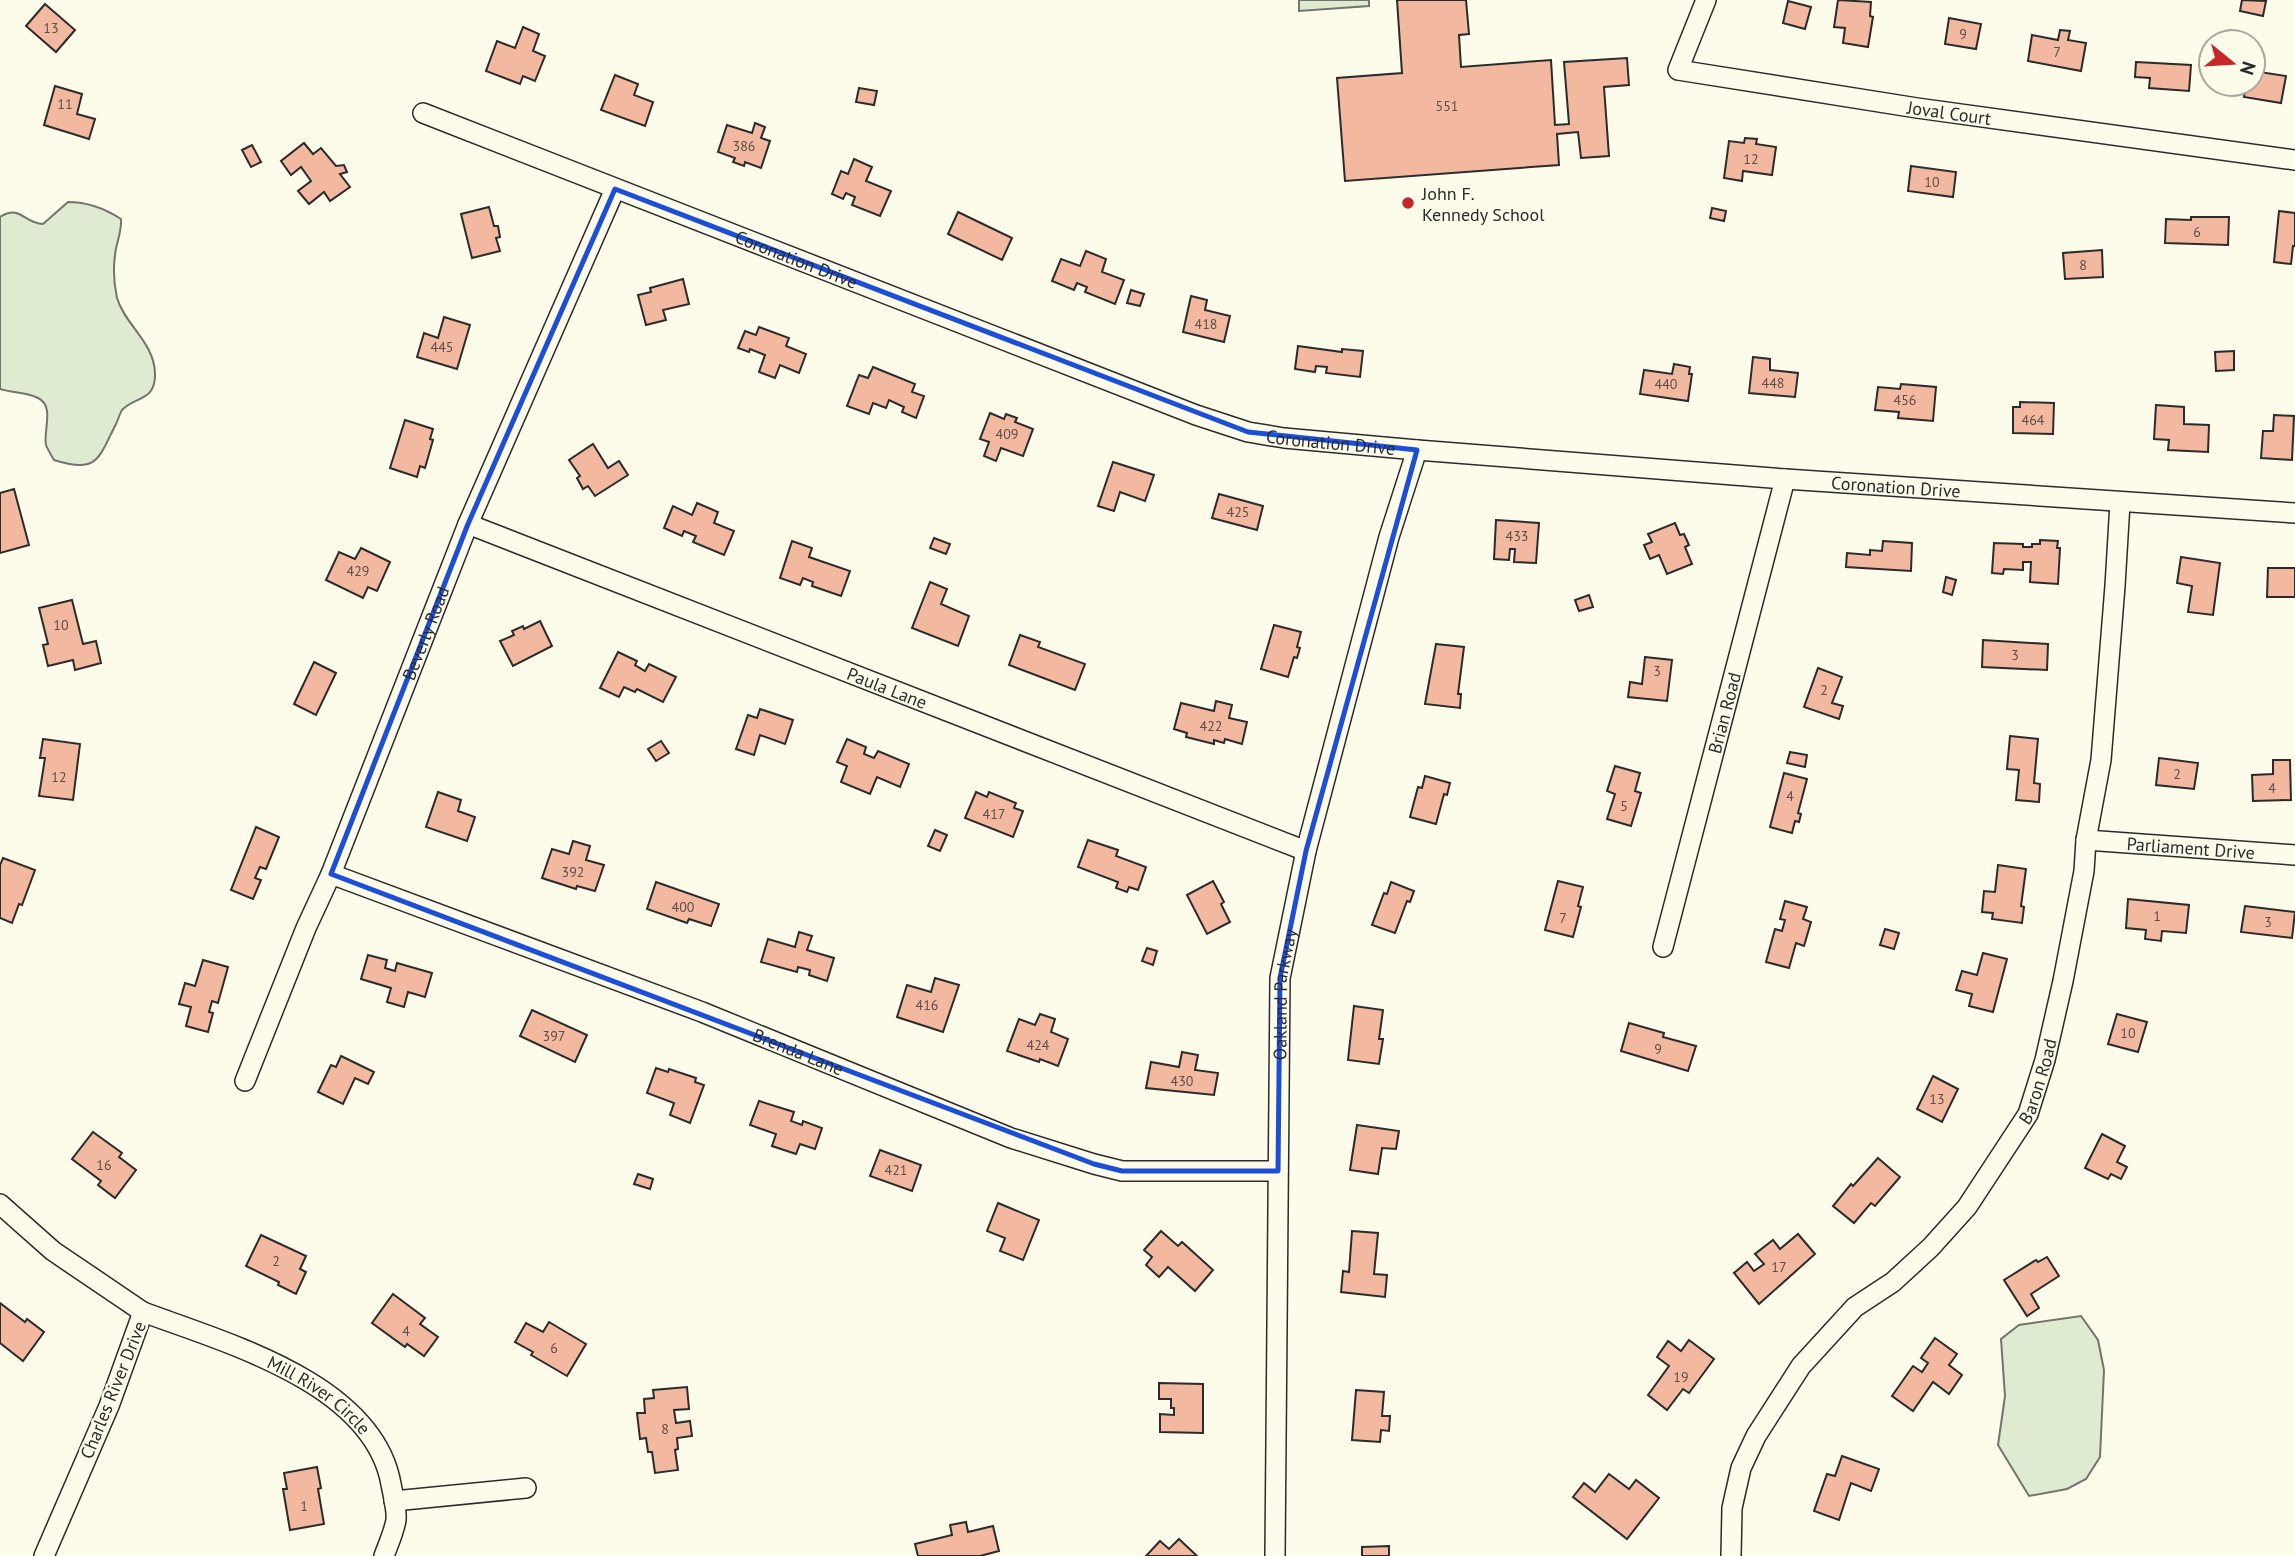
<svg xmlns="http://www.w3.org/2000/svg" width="2295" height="1556" font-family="'PT Sans',sans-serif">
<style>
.green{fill:#deebd1;stroke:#74746e;stroke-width:2}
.building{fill:#f2b8a0;stroke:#2b2b2b;stroke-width:2}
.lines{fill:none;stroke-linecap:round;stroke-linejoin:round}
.street-casing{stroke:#2b2b2b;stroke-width:22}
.street{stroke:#fdfbea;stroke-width:19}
.marked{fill:none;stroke:#1d4ed8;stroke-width:5;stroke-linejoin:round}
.poi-dot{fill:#c62828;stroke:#fdfbea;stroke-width:2.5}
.labels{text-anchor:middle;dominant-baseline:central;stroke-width:5;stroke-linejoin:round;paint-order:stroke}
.number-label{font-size:14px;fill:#5d4e48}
.street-label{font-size:18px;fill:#2b2b2b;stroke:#fdfbea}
.poi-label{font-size:18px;fill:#2b2b2b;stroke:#fdfbea;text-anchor:start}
</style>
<rect width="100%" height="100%" fill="#fdfbea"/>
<g class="green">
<polygon points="1299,0 1369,0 1369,6 1299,11"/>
<path d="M68,202C88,202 104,208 121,219C122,232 116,243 115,255C113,269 114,284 117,298C125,325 154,342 155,373C156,402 135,396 122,410C120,413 118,420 116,424C98,459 98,474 54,460C51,455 48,450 46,445C43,431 55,406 38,398C27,392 12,393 0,389V217C21,204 24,224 43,224Z"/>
<polygon points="2081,1316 2098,1340 2104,1370 2100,1457 2086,1479 2067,1489 2029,1496 1998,1445 2005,1396 2001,1339 2019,1325"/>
</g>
<g class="building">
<polygon points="1397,0 1466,0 1469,34 1459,35 1461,67 1551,60 1555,125 1569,124 1564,62 1627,58 1629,85 1604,87 1609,156 1581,158 1578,132 1557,134 1559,165 1345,181 1337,78 1402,73"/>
<polygon points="1838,0 1871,2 1870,16 1873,17 1868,47 1843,43 1845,28 1834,27"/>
<polygon points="2242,0 2266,1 2263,16 2240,11"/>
<polygon points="1788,1 1811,7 1805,29 1783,23"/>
<polygon points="45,4 75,30 56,52 26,26"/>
<polygon points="1949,18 1981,24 1976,49 1945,44"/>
<polygon points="523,27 539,34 533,51 545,56 535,81 523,76 520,84 486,71 497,41 515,48"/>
<polygon points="2060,30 2070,31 2068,40 2086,43 2081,71 2028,61 2032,35 2058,40"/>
<polygon points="2136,62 2191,65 2189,91 2149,88 2150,78 2135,77"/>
<polygon points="2253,71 2286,76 2281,103 2244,97 2246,84 2253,84"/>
<polygon points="615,75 638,84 634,95 653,102 645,126 601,110"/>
<polygon points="55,86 82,94 77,114 95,119 89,139 44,125"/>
<polygon points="859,88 877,91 874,105 856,102"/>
<polygon points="755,123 765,127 761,138 770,141 761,168 745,162 744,166 733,162 735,158 718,152 727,125 752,133"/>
<polygon points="1745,138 1757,139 1756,144 1776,147 1772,175 1743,171 1742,181 1724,178 1729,141 1744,143"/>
<polygon points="304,143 313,154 321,148 336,166 344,165 347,172 340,174 350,187 330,201 324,192 309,204 298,191 311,181 301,167 291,175 281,161"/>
<polygon points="252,145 261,162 251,167 242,150"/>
<polygon points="854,159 872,167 866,181 891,191 880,216 852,205 855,197 846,193 843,199 832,194 841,171 848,174"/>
<polygon points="1911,166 1956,172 1953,197 1908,191"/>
<polygon points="489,207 494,226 498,226 500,237 496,238 500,251 472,258 461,214"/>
<polygon points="1712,208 1726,211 1724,221 1710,218"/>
<polygon points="2279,211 2295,213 2295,246 2293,246 2291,264 2274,262"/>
<polygon points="958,212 1012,238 1002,260 948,234"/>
<polygon points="2191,217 2229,217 2228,245 2165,243 2166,219 2191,220"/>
<polygon points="2102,250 2103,277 2065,279 2063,253"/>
<polygon points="1086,251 1106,259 1102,272 1124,280 1115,304 1085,292 1087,287 1077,283 1074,290 1052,281 1061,259 1080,266"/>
<polygon points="683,279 689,304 663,310 666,320 646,325 638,295 651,292 650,288"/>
<polygon points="1131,290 1144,294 1140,306 1127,303"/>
<polygon points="1191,296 1207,300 1205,310 1230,316 1224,342 1183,332"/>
<polygon points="444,317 470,325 457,369 417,357 424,333 438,338"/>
<polygon points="759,327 789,338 786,346 806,354 799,373 780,365 775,378 759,372 765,355 750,349 749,352 738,348 745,331 756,335"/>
<polygon points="1298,346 1342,352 1342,349 1363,351 1360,377 1326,373 1327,367 1316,366 1315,372 1295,369"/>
<polygon points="2234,351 2234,370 2216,371 2215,352"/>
<polygon points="1753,357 1770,359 1770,370 1798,373 1795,397 1749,393"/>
<polygon points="1674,364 1690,367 1689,374 1692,374 1688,401 1640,394 1644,370 1672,374"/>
<polygon points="873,367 915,384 912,392 924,396 916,418 902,412 904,407 889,400 886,408 873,403 869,414 847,406 859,375 868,378"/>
<polygon points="1901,384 1936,387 1933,421 1898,418 1899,412 1875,410 1878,387 1900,389"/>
<polygon points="2020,402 2054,403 2053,434 2013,433 2013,407 2020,407"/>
<polygon points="2156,405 2184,407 2184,424 2209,425 2208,452 2168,450 2169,440 2154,439"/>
<polygon points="990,413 1004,419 1006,414 1017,418 1015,422 1033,429 1023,456 1001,448 996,461 984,456 989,442 980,439"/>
<polygon points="2274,415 2294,416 2292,460 2261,458 2263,431 2273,431"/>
<polygon points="405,420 433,429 430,439 433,440 425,468 420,466 417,477 390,468"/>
<polygon points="593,444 608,468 619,461 628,475 595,496 588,486 583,489 577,478 580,476 569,460"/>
<polygon points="1113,462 1154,475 1145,501 1120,492 1114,511 1098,506"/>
<polygon points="14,489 29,545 0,553 0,493"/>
<polygon points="1219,494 1263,506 1257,530 1212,518"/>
<polygon points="697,503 718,512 714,523 734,531 724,555 693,542 696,536 684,531 682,536 664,528 673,506 692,515"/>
<polygon points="1496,520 1539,523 1536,563 1514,562 1515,549 1510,549 1509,560 1494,559"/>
<polygon points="1675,523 1680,535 1684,534 1689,545 1685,547 1692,564 1667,574 1659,555 1650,559 1644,545 1652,542 1648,534"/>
<polygon points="934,538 950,544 946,554 930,548"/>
<polygon points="2040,540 2058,541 2057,548 2060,548 2058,584 2030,582 2031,562 2023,562 2023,570 2004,569 2003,574 1992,573 1994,543 2023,544 2023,547 2032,547 2032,544 2040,544"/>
<polygon points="792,541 812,548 809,557 850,571 841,596 812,586 813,582 803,578 800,585 780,578"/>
<polygon points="1883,541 1912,543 1911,571 1846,567 1847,553 1870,555 1870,550 1882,551"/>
<polygon points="361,548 390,562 377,591 368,587 363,598 326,580 339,552 355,559"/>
<polygon points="2181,557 2220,563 2213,615 2188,612 2192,586 2177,583"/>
<polygon points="2268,568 2295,568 2295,597 2267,597"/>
<polygon points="1946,577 1956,580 1952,595 1943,592"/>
<polygon points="930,582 947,589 941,604 969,616 958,646 912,628"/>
<polygon points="1589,595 1593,607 1579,611 1575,600"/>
<polygon points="72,600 83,644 96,641 101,663 75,670 73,660 48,666 43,645 48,644 39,608"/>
<polygon points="540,621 552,646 513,666 500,641 514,635 512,631 523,626 524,629"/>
<polygon points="1274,625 1301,632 1297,647 1300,648 1297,658 1294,657 1288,677 1261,669"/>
<polygon points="1020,635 1040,642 1038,647 1085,664 1075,690 1009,665"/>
<polygon points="1983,640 2048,644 2047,670 1982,667"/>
<polygon points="1436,644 1464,647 1458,694 1461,694 1460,708 1425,704"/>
<polygon points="618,652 637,661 635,665 645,671 649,664 676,677 663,702 637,689 635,692 624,687 619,697 600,688"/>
<polygon points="1645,657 1672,660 1667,701 1628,697 1630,682 1642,684"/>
<polygon points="314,662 336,673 316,715 294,704"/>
<polygon points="1818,668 1842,677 1832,703 1843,706 1839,719 1804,707"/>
<polygon points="1216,701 1232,705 1229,718 1247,722 1242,744 1225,739 1224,743 1214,740 1214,744 1186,737 1187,733 1174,729 1181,703 1214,711"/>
<polygon points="760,709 793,720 785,744 760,735 754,755 736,749 748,715 757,718"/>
<polygon points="2010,736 2038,739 2034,783 2040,784 2039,802 2016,800 2019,770 2007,769"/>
<polygon points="43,739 80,744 73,800 39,796 45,758 40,758"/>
<polygon points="847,739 866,747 864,754 874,758 878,751 909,764 900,787 877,777 870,794 841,782 847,766 837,762"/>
<polygon points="661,741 669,753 656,761 648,749"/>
<polygon points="1790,752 1807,755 1805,767 1787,763"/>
<polygon points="2159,758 2198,763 2194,789 2156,785"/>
<polygon points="2273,760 2290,760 2291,800 2253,801 2252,775 2273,774"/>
<polygon points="1615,766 1640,773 1635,791 1641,793 1631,826 1607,819 1615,794 1607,791"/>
<polygon points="1784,773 1807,779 1798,813 1801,814 1799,822 1795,821 1792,833 1770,827"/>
<polygon points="1425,776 1450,783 1447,795 1444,794 1436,824 1410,817 1418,787 1422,788"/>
<polygon points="438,792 461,800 458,811 475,817 467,841 426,827"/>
<polygon points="976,792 987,797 989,792 1016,803 1014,808 1023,811 1013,837 965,818"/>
<polygon points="256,827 279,837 266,869 260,867 255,878 261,880 253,899 231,890"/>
<polygon points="935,830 947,835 940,851 928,846"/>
<polygon points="1088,840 1118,850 1116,856 1146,867 1138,890 1129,887 1127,892 1116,888 1118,882 1078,867"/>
<polygon points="573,841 590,846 586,860 604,865 595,891 577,886 576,889 542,878 552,849 569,854"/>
<polygon points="3,858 35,870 22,905 19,904 12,923 0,918 0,865"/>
<polygon points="1998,865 2026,869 2021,906 2024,907 2022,923 1992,919 1993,913 1982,912 1984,891 1995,892"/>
<polygon points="1213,881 1224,902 1221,904 1230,922 1207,934 1187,895"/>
<polygon points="1558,881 1583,887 1578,906 1581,907 1573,937 1545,930"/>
<polygon points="656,882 719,904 711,926 689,919 687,923 647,909"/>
<polygon points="1391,882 1414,891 1410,902 1407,901 1395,933 1372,925 1384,893 1387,894"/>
<polygon points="2128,899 2189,905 2186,933 2162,931 2161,941 2145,939 2146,930 2126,928"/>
<polygon points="1785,901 1807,907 1803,919 1811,922 1804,946 1796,943 1789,968 1766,962 1775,929 1782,931 1785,920 1780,919"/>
<polygon points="2245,906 2295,912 2292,938 2241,932"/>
<polygon points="1885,929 1899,933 1894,949 1880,945"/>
<polygon points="799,932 812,936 807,950 834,958 827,981 809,975 810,970 798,967 797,972 761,962 768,939 795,947"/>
<polygon points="1147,948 1157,951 1153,965 1142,961"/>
<polygon points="1983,953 2007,959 1993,1012 1969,1006 1972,994 1956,990 1962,971 1977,975"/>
<polygon points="368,955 387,960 385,968 395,971 397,963 432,973 425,997 408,992 404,1007 387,1002 391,988 361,979"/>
<polygon points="203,960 228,967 218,1003 212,1001 209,1012 213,1013 208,1032 186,1026 191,1007 179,1004 185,983 195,986"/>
<polygon points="935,978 959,985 943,1032 897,1017 907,985 931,992"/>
<polygon points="1354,1006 1383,1010 1379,1039 1383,1039 1379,1064 1348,1060"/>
<polygon points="532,1010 587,1035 575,1062 520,1036"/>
<polygon points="1040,1014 1055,1019 1051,1032 1068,1039 1058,1066 1040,1059 1039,1062 1007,1051 1019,1019 1035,1025"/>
<polygon points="2117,1014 2147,1022 2138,1052 2108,1044"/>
<polygon points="1629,1023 1664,1033 1663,1037 1696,1046 1688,1071 1621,1051"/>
<polygon points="1182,1052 1198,1055 1195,1070 1218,1073 1214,1095 1146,1088 1151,1062 1179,1067"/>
<polygon points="341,1056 374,1072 368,1084 355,1078 343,1104 318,1092 331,1065 336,1067"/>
<polygon points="656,1068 668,1072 669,1069 696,1078 695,1082 704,1085 690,1123 670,1115 674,1103 647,1093"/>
<polygon points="1933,1076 1958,1089 1942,1122 1917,1109"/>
<polygon points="759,1101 794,1112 791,1121 802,1125 803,1121 822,1128 815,1149 800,1144 796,1154 772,1146 776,1134 750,1125"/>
<polygon points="1357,1125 1399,1131 1396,1149 1382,1148 1378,1174 1350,1170"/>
<polygon points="93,1132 122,1153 119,1157 136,1170 115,1198 98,1185 101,1181 72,1159"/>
<polygon points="2102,1134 2125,1146 2117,1162 2127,1167 2121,1179 2111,1174 2108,1179 2085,1168"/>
<polygon points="880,1150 921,1165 912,1191 870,1176"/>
<polygon points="1878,1158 1900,1177 1875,1206 1871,1203 1854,1223 1833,1206 1851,1184 1853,1186"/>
<polygon points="638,1174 653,1179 650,1189 634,1184"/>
<polygon points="998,1203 1039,1220 1023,1260 1000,1251 1005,1238 987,1231"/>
<polygon points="1161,1231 1178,1246 1182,1242 1213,1270 1195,1291 1168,1267 1159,1277 1146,1265 1152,1257 1144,1250"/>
<polygon points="1352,1231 1378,1233 1374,1274 1387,1275 1385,1297 1341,1292 1343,1271 1349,1272"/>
<polygon points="1798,1234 1815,1254 1759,1304 1734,1273 1747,1262 1754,1271 1764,1264 1755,1254 1773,1240 1780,1249"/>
<polygon points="261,1235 306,1256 300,1269 306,1272 296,1294 278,1285 279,1282 246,1266"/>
<polygon points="2047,1257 2059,1276 2031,1294 2039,1308 2027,1316 2004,1280 2036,1260 2038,1262"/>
<polygon points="393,1294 425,1318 420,1324 438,1337 424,1356 407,1344 405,1347 372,1323"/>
<polygon points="0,1303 25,1322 27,1319 44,1332 23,1361 0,1343"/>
<polygon points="549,1322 586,1344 567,1376 531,1355 533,1352 515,1342 526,1323 543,1332"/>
<polygon points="1935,1338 1957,1354 1949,1365 1962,1375 1949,1394 1933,1382 1913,1411 1892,1396 1913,1366 1922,1372 1928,1363 1921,1358"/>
<polygon points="1689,1340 1714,1359 1689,1393 1683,1389 1667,1410 1648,1395 1669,1366 1657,1357 1668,1341 1681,1351"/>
<polygon points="1159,1383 1203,1384 1203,1433 1160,1432 1160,1414 1174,1415 1174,1408 1171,1408 1171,1399 1159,1399"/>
<polygon points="687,1387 689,1409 674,1410 676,1423 690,1421 692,1436 677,1438 678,1449 675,1450 678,1470 655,1473 652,1452 648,1452 646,1438 640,1439 637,1413 645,1413 644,1399 654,1398 653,1390"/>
<polygon points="1356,1390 1384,1392 1382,1416 1390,1416 1389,1431 1381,1430 1380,1442 1352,1440"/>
<polygon points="1842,1456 1879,1469 1871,1491 1851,1483 1839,1520 1814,1511 1827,1474 1835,1476"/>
<polygon points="317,1467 321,1488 318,1489 324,1524 290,1530 283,1489 287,1489 284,1473"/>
<polygon points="1609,1474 1629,1489 1636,1480 1659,1498 1627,1539 1573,1497 1584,1483 1595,1492"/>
<polygon points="966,1522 968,1532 993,1526 999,1551 980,1556 918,1556 915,1544 952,1535 950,1525"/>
<polygon points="1179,1539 1197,1556 1146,1556 1160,1541 1169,1549"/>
<polygon points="1389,1546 1389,1556 1362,1556 1362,1547"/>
</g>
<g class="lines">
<defs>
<g id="street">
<path id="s1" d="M1706,0L1678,70L1917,108L2295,160"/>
<path id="s2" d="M423,113L1196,415L1248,432L1284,438L1417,450L1785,479L2295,513"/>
<path id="s3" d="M468,524L1306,851"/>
<path id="s4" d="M2086,840L2295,855"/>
<path id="s5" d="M331,874L702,1012L1011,1138L1094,1164L1122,1171H1278"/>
<path id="s6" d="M1663,947L1785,479"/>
<path id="s7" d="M245,1081L306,928L331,874L468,524L615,189"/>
<polyline points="0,1204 53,1251 143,1312 109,1406 44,1556"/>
<path id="s8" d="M143,1312C226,1343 373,1383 391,1484C393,1495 397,1509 396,1520C394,1532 388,1545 384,1556"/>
<polyline points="394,1501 526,1488"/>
<path id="s9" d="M1275,1556L1280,978L1306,851L1389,537L1417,450"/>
<path id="s10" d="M1731,1556L1732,1508L1741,1468L1756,1436L1801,1366L1855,1307L1893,1282L1931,1247L1967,1207L2028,1114L2045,1060L2063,981L2084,871L2086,840L2101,760L2115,586L2120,503"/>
</g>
</defs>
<use href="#street" class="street-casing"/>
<use href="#street" class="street"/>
</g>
<path class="marked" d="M615,189L1248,432L1417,450L1306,851L1280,978L1278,1171H1122L1094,1164L331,874L468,524Z"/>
<circle class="poi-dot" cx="1408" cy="203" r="7"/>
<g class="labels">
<g class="number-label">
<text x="51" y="28">13</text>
<text x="1963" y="34">9</text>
<text x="2057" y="52">7</text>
<text x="65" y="104">11</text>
<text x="1447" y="106">551</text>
<text x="744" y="146">386</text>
<text x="1751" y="159">12</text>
<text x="1932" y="182">10</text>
<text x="2197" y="232">6</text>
<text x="2083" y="265">8</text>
<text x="1206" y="324">418</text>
<text x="442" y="347">445</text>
<text x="1773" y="383">448</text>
<text x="1666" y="384">440</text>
<text x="1905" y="400">456</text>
<text x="2033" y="420">464</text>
<text x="1007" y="434">409</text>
<text x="1238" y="512">425</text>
<text x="1517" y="536">433</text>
<text x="358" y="571">429</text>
<text x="61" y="625">10</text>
<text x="2015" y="655">3</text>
<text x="1657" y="671">3</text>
<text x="1824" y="690">2</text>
<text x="1211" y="726">422</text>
<text x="2177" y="774">2</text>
<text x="59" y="777">12</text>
<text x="2272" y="788">4</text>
<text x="1790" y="796">4</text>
<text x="1624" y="806">5</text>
<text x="994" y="814">417</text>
<text x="573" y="872">392</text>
<text x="683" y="907">400</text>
<text x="2157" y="916">1</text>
<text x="1563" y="918">7</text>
<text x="2268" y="922">3</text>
<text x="927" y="1005">416</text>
<text x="2128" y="1033">10</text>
<text x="554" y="1036">397</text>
<text x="1038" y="1045">424</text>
<text x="1658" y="1049">9</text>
<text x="1182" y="1081">430</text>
<text x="1937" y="1099">13</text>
<text x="104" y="1165">16</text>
<text x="896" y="1170">421</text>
<text x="276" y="1261">2</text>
<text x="1779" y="1267">17</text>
<text x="406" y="1331">4</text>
<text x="554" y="1348">6</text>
<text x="1681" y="1377">19</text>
<text x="665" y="1429">8</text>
<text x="304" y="1506">1</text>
</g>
<g class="street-label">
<text stroke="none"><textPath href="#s1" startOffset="350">Joval Court</textPath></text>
<text stroke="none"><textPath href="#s2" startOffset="401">Coronation Drive</textPath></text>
<text stroke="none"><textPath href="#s2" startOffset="968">Coronation Drive</textPath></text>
<text stroke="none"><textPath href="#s2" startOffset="1535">Coronation Drive</textPath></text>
<text stroke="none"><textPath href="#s7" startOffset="483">Beverly Road</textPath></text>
<text stroke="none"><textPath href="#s3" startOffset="450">Paula Lane</textPath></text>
<text stroke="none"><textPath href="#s6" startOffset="242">Brian Road</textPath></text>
<text stroke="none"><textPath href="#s4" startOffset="105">Parliament Drive</textPath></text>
<text stroke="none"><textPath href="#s9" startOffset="562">Oakland Parkway</textPath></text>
<text stroke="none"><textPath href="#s5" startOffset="500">Brenda Lane</textPath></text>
<text stroke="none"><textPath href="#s10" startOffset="584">Baron Road</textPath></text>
<text transform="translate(113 1390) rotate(-68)">Charles River Drive</text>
<text stroke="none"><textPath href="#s8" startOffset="196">Mill River Circle</textPath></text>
</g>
<g class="poi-label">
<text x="1422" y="193">John F.<tspan x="1422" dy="21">Kennedy School</tspan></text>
</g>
</g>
<g transform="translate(2232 63) rotate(108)"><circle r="33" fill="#fdfbea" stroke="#a9a89e" stroke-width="2"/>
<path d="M0-5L12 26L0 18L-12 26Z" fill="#c62828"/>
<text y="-10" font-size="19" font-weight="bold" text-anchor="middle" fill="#2b2b2b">N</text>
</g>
</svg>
